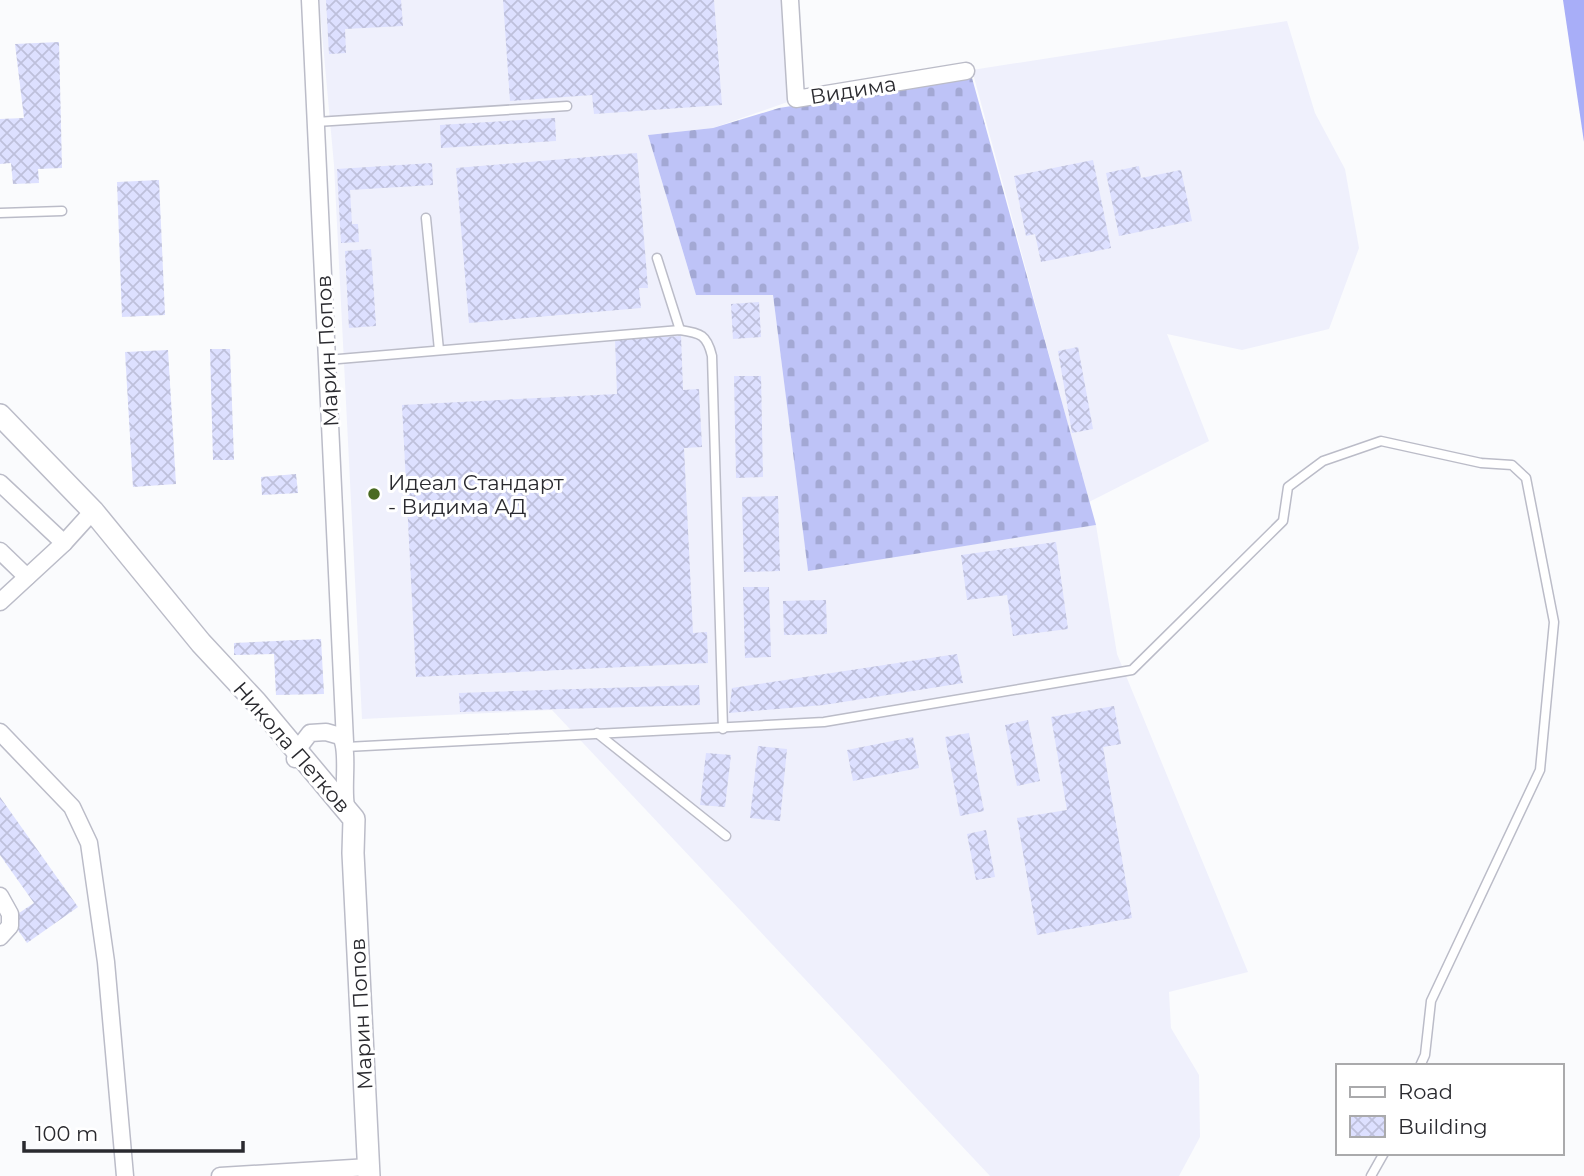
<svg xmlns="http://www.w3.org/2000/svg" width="1584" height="1176" font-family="Montserrat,sans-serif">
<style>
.built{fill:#eff0fc}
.cemetery{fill:url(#cemetery-stones)}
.water{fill:#a8aef8}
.building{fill:url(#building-cross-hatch)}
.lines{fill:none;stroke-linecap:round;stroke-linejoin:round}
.lane-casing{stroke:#bbbcc8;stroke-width:11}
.street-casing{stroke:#bbbcc8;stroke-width:19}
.secondary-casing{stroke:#bbbcc8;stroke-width:24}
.lane{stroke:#fff;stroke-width:8}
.street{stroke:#fff;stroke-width:16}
.secondary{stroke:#fff;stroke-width:21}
.poi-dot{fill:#496a21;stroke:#fff;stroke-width:2.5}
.labels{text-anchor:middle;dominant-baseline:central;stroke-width:6;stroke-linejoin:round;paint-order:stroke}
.street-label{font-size:21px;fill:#2a2a2f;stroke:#fff}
.poi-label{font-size:21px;fill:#2a2a2f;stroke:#fff;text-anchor:start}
</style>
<defs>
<pattern id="cemetery-stones" width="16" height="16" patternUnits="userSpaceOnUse" patternTransform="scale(1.75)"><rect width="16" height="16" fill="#bec3f7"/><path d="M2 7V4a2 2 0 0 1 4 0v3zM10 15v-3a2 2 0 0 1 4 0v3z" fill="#a3a8d4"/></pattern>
<pattern id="building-cross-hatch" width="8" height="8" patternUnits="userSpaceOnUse" patternTransform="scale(1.75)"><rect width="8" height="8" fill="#dde0ff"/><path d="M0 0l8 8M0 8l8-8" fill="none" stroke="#bec0db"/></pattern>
</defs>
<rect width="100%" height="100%" fill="#fafbfd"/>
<g class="built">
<polygon points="319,0 790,0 796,99 713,128 648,135 696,295 773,295 808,570 1096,525 1117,654 1248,972 1169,992 1171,1028 1199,1075 1200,1137 1179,1176 990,1176 552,710 362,719 334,165"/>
<polygon points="1287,21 1315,113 1345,169 1359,248 1329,329 1242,350 1167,334 1209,441 1089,502 972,70"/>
</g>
<polygon class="cemetery" points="972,78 1096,525 808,571 773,295 696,295 648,135 713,128 779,108"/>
<polygon class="water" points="1563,0 1584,0 1584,142"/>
<g class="building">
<polygon points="326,0 401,0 403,26 345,29 346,53 329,54"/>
<polygon points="503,0 714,0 722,105 594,114 592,95 510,101"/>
<polygon points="59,42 62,168 38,169 39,183 13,184 11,163 0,164 0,119 24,118 15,44"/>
<polygon points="555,118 556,141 441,148 440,125"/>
<polygon points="637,153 648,288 639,288 641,308 469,323 456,168"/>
<polygon points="1093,160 1111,248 1041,262 1035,234 1026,236 1014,176"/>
<polygon points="432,163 433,185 350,190 352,224 358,224 359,242 341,243 337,169"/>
<polygon points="1139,166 1141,178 1181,170 1192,221 1119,236 1106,173"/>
<polygon points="159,180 165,315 122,317 117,182"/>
<polygon points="371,249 376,326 349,328 345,251"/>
<polygon points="759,302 761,337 733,339 731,304"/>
<polygon points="681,336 683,390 699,389 702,447 684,448 693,633 707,632 708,663 416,677 402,405 617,394 615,339"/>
<polygon points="1078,347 1093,429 1072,433 1058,351"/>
<polygon points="210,349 230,349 234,460 213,460"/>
<polygon points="168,350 176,484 133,487 125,352"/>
<polygon points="734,376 761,376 763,477 736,478"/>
<polygon points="296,474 298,493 262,495 261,477"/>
<polygon points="778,496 780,571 744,572 742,497"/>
<polygon points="1056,542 1068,629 1013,636 1007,595 967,600 961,555"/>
<polygon points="743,587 769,587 771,657 745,658"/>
<polygon points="826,600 827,634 784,635 783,601"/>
<polygon points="321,639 324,694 276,695 274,654 234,655 234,643"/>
<polygon points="957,654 963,683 824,705 729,713 732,688"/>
<polygon points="699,685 700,705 460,712 459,693"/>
<polygon points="1114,706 1121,744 1103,747 1132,918 1037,935 1017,818 1067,810 1051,717"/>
<polygon points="1028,720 1040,781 1017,786 1005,725"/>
<polygon points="969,733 984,811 960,816 945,737"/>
<polygon points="913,737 919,768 853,781 847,750"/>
<polygon points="758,746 787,749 780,821 750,818"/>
<polygon points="706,753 731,755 725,807 700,805"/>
<polygon points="0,797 78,907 27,943 10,919 34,903 0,855"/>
<polygon points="986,830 995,877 976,880 967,834"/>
</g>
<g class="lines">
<defs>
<g id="lane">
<polyline points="316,122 567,106"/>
<polyline points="0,213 62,211"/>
<polyline points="426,218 439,350"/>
<polyline points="657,258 680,330"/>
<path d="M327,360L680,330C701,333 707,335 712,356L723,729"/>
<polyline points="597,733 726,836"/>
<polyline points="346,747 824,722 1132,670 1283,521 1288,487 1323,461 1381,441 1481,463 1512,465 1526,478 1554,622 1540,770 1431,1001 1425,1055 1420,1066"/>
<polyline points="1371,1176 1384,1153"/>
</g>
<g id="street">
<polyline points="310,0 345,742"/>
<polyline points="790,0 796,99 966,71"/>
<polyline points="0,483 64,543"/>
<polyline points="0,551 27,577"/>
<polyline points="0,602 64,543 93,511"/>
<polyline points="0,732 72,807 89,843 106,962 125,1176"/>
<path d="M295,759L297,750L310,733L326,732L340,736C350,748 342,786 346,806"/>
<polyline points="0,896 10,914 10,926 0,937"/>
<polyline points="220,1176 369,1167"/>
</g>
<polyline id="secondary" points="0,415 93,511 201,643 256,702 354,819 353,853 369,1176"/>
</defs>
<use href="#lane" class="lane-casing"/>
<use href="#street" class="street-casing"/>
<use href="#secondary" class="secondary-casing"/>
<use href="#lane" class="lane"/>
<use href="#street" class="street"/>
<use href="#secondary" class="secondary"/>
</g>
<circle class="poi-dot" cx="374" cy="494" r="7"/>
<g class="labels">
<g class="street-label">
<text transform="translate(853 90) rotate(-9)">Видима</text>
<text transform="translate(327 351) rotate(-93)">Марин Попов</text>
<text transform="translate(292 747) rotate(49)">Никола Петков</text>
<text transform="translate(361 1014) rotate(-93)">Марин Попов</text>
</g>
<g class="poi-label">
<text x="388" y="482">Идеал Стандарт<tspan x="388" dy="24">- Видима АД</tspan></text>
</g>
</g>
<rect x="1336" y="1064" width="228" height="91" fill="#ffffff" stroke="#aaaaac" stroke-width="2"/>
<rect x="1350" y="1087" width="35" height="10" fill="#ffffff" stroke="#aaaaac" stroke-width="2"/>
<text x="1398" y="1099" font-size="21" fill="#2a2a2f">Road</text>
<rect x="1350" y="1116" width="35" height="21" fill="url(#building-cross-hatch)" stroke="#aaaaac" stroke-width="2"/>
<text x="1398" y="1134" font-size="21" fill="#2a2a2f">Building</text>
<path d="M24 1141v10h219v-10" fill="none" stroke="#2a2a2f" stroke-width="3.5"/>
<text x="35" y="1141" font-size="21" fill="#2a2a2f" stroke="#ffffff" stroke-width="5" paint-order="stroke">100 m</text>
</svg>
